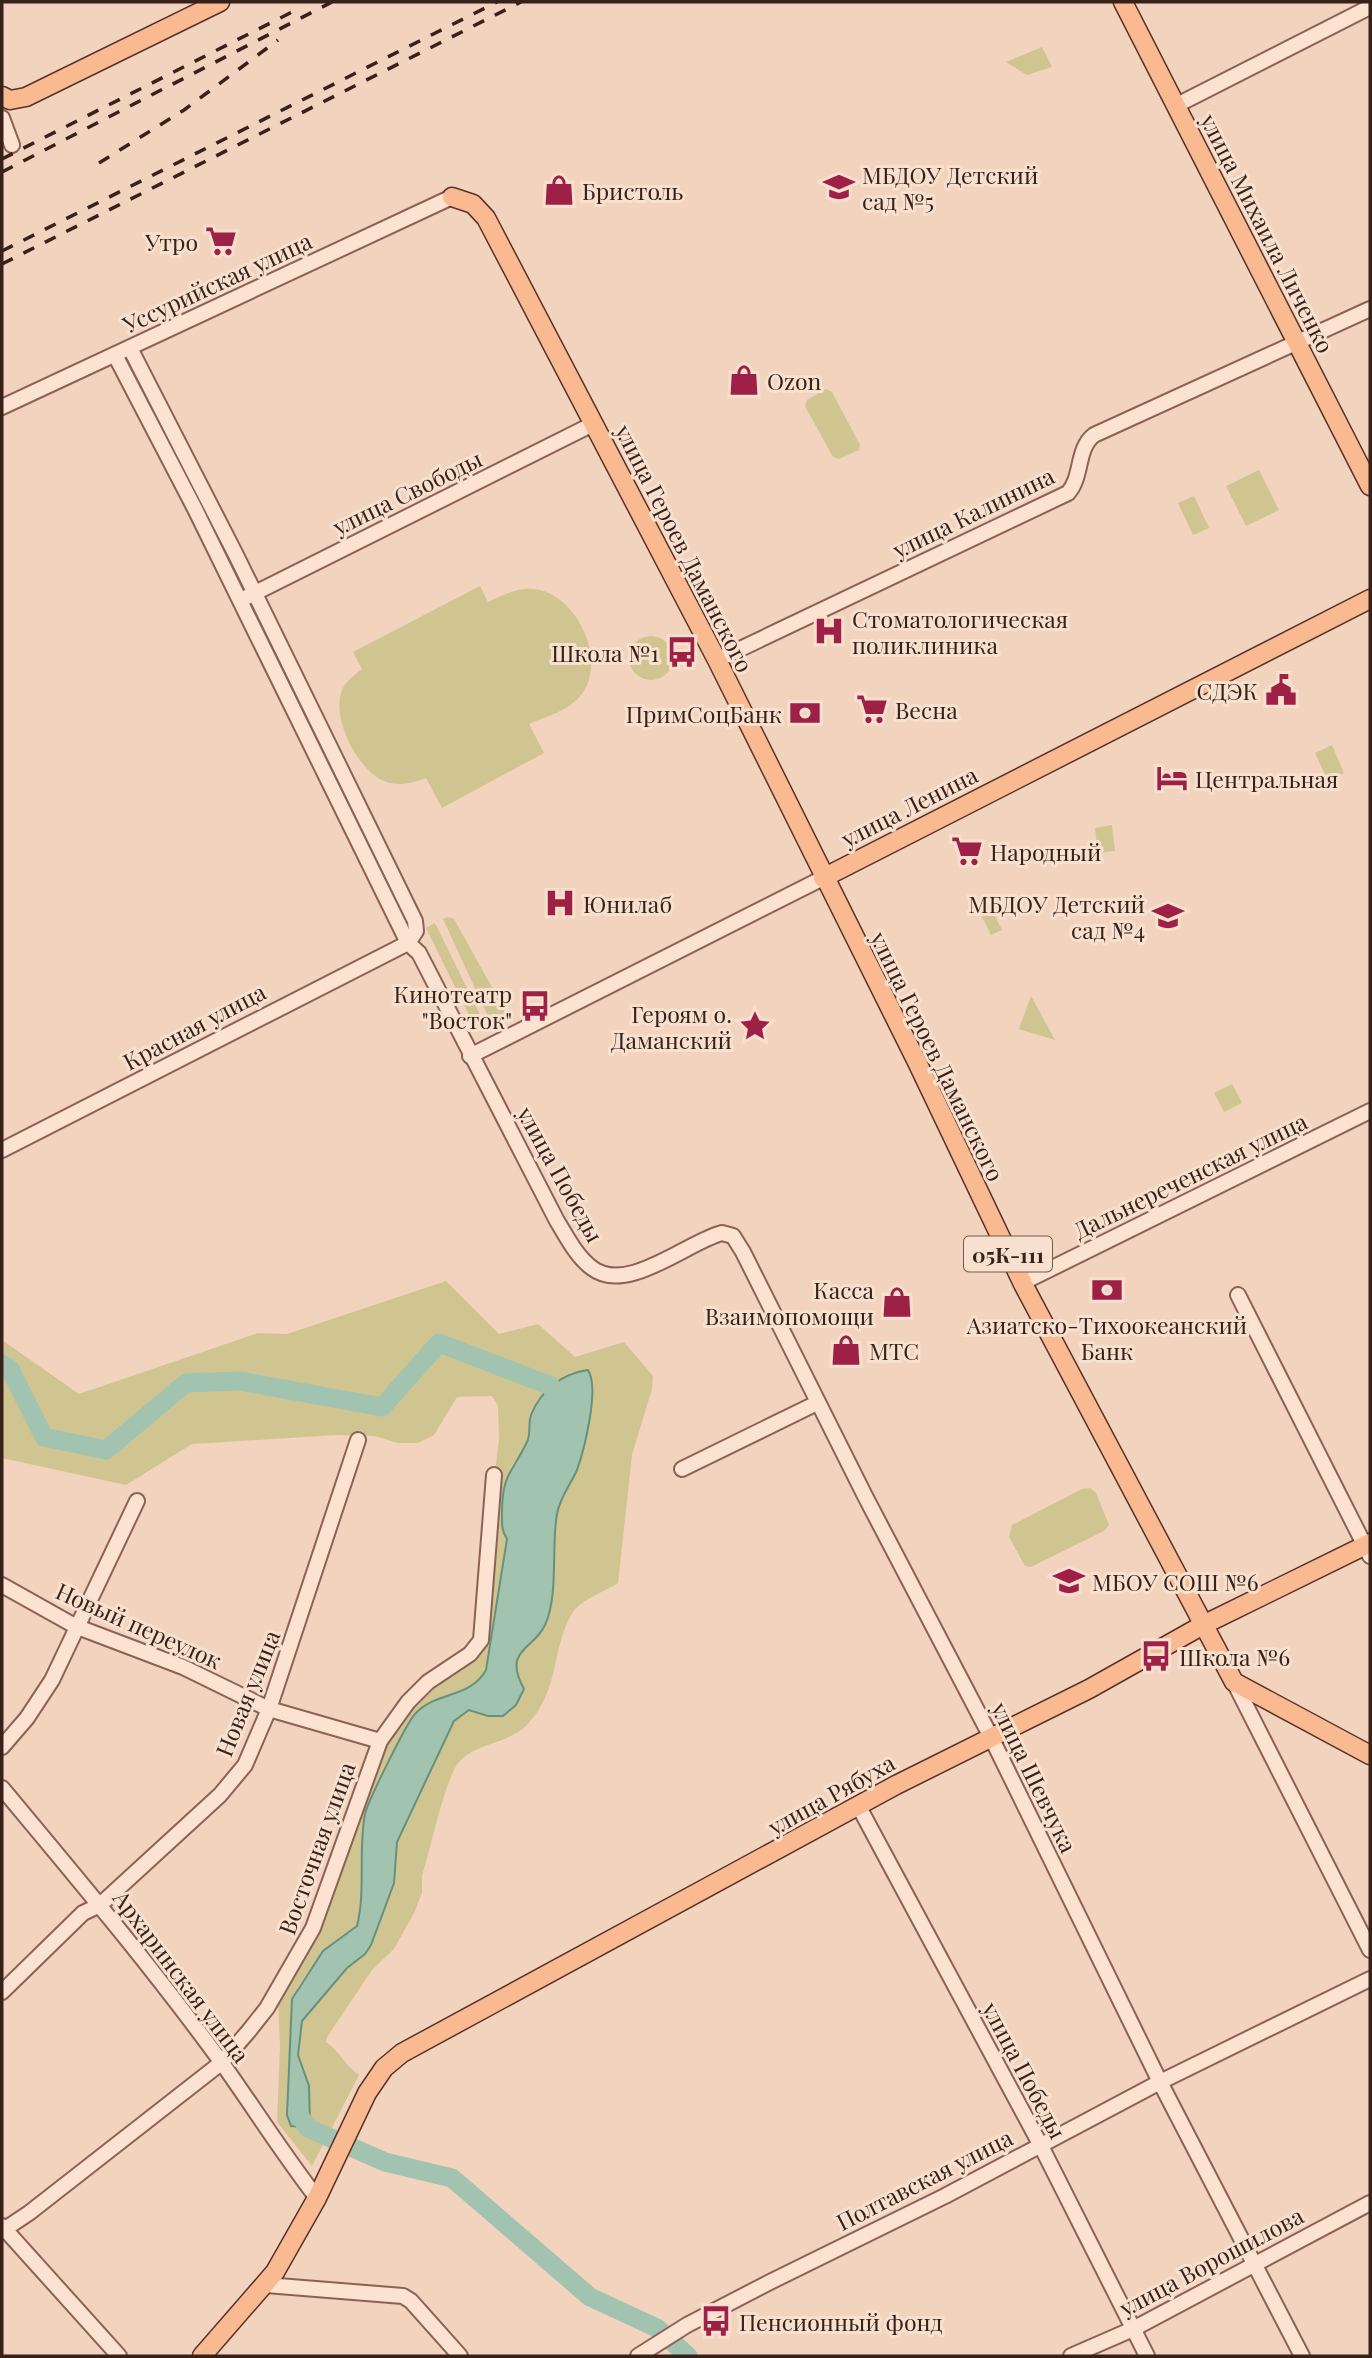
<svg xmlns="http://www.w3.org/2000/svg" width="1372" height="2358" font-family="'Playfair Display',serif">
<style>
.green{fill:#d0c591;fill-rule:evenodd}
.water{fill:#a2c3af;stroke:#68917b;stroke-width:2}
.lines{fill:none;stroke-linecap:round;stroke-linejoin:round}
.river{stroke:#a2c3af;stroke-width:19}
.minor-casing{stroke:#8b6255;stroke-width:18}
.major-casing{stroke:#58322a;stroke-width:21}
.minor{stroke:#fce3d1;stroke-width:14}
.major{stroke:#f9ba91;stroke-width:18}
.rail{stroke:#39211b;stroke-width:3.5;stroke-dasharray:12 12;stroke-linecap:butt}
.labels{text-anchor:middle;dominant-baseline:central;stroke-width:6;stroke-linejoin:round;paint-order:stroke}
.shield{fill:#f8e0ce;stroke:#725a51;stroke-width:2}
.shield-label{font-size:21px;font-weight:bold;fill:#39211b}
.poi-label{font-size:23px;fill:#39211b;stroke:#f8e0ce;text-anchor:start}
.street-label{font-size:23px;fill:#39211b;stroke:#f8e0ce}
</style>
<rect width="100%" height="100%" fill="#f2d3be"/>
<g class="green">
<polygon points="1042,47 1052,67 1027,75 1006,62"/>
<polygon points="826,389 832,392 860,445 859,450 839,459 833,457 805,406 807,400"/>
<polygon points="1259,470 1279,510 1246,526 1226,486"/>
<polygon points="1194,496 1209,528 1193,535 1178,503"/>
<path d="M480,586L488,602C504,595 517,587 534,589C581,594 613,673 573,703C561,713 542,718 529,724L544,753L442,808L426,778C413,783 398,787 384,781C358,771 329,715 343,688C346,681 356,674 362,669L353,652Z"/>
<circle cx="651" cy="658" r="22"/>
<polygon points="1332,745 1344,773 1328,781 1315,753"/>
<polygon points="1112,825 1115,851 1098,853 1095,828"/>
<polygon points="988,902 1002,930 991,935 977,907"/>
<polygon points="448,917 454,919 503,1007 505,1015 492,1025 443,919"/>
<polygon points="435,923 485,1025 476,1029 426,928"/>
<polygon points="1031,996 1055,1040 1019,1029"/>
<polygon points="1232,1084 1242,1103 1224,1112 1214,1093"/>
<path d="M446,1281L499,1334L538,1324L575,1357L624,1342L653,1376L652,1389L632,1455L618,1583C606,1591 581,1600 573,1612C551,1646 561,1689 527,1725C508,1745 468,1743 455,1768C442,1793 431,1847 422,1876V1893L415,1911L394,1949L372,1970L327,2037L326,2042C340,2051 345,2066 359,2075L312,2166L277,2122L280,2047L278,1995L317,1932L341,1873L383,1738L438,1679L460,1671L469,1664L475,1654L499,1438L498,1406L492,1396L457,1397L434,1435L418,1443H398L374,1436L336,1435L192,1444L126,1485L2,1458V1340L79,1394L258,1333L287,1334ZM571,1372L593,1389C590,1410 588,1433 582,1453C576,1474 562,1492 557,1513C550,1547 559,1592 546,1625C535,1650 502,1648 524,1688L488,1716L469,1710L454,1721L397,1842L394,1883L371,1945L357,1961L347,1968L302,2021L298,2055L309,2087L310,2123L287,2115L297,1988L323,1951L358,1926L362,1909L364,1844L432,1702C454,1694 474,1692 486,1670L507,1539L502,1528L511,1467L528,1442L533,1411L551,1386Z"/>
<polygon points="1090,1488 1096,1493 1109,1525 1104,1531 1031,1567 1025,1566 1009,1537 1012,1525 1082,1489"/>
</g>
<path class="water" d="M588,1370C600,1388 584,1450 577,1470C571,1484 560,1497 557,1514C551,1545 559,1595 545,1625C534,1650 502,1649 524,1689L516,1705L503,1716H488L469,1710L454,1721L397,1842L394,1883L371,1945L365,1954L347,1968L302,2021L298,2055L309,2086L310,2123L308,2128L291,2126L287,2115L292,1999L323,1951L357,1926C366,1890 358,1849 365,1814C368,1801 406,1724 415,1714C435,1691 470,1699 486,1670L507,1539C501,1530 502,1523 502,1513C502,1474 512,1473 527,1442C531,1434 528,1424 531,1415C541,1390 563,1373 588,1370Z"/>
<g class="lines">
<g class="river">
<polyline points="2,1364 10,1369 44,1437 106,1450 186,1383 240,1381 382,1407 439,1343 551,1386 557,1399 555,1409"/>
<polyline points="298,2108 300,2117 308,2128 385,2162 452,2178 590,2297 657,2328 688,2356"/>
</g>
<defs>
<g id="minor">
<polyline points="1175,106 1370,7"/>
<polyline points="2,118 12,145"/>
<polyline points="130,348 236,555 415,921 416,931 408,943"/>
<path d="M115,355L195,509L408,943L419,953L557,1221C567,1237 576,1256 592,1268C627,1295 687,1242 722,1233L733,1236L743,1252L865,1496L992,1739L1160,2082L1302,2356"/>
<polyline points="2,407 452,197"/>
<polyline points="247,597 593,424"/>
<path d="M717,660L1068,493C1083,476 1076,449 1094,435L1370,309"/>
<polyline points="470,1056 823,878"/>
<polyline points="2,1150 408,943"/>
<polyline points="1030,1279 1370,1111"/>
<polyline points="1238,1295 1370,1556"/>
<polyline points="682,1469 817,1403"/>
<polyline points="2,1585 75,1626 183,1667 269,1709 380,1741"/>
<polyline points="1234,1682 1370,1950"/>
<polyline points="2,1747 27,1718 52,1680 137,1501"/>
<path d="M2,1788C77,1878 153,1968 222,2063C254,2108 283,2154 317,2198"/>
<polyline points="859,1807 1040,2144 1147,2356"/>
<polyline points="2,1992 83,1913 100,1905 220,1795 245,1765 269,1709 358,1440"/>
<polyline points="2,2226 119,2356"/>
<polyline points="2,2231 29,2213 221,2063 248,2032 267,2008 313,1928 380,1741 408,1702 428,1682 470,1654 481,1640 494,1475"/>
<polyline points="266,2285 403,2296 411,2301 460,2356"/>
<polyline points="638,2356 687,2325 770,2282 945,2196 1160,2082 1370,1979"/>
<polyline points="1071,2356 1133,2329 1370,2203"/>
</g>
<g id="major">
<polyline points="1123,2 1370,486"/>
<polyline points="2,96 10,100 26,97 220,2"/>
<polyline points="452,197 473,204 486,218 717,660 917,1062 1023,1284 1234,1682 1370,1755"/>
<polyline points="823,878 1370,599"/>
<polyline points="202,2356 275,2272 317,2198 367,2093 384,2068 402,2053 896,1785 1089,1689 1203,1625 1370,1543"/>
</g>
</defs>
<use href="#minor" class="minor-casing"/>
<use href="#major" class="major-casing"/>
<use href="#minor" class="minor"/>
<use href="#major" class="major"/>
<g class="rail">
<polyline points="2,159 300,8"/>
<polyline points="99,163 184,110 278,40"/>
<polyline points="2,172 332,2"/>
<polyline points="2,251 497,2"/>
<polyline points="2,264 521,2"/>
</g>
</g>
<defs>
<symbol id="school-bare" viewBox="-9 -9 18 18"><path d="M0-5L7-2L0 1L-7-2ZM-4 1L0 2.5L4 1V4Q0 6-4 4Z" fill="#9f2046" stroke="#f8e0ce" stroke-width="2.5" paint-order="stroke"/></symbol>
<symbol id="shop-bare" viewBox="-9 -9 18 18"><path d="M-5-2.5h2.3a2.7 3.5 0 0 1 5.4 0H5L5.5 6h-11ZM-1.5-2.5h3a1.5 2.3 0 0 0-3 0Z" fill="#9f2046" stroke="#f8e0ce" stroke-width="2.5" paint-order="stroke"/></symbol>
<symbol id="supermarket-bare" viewBox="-9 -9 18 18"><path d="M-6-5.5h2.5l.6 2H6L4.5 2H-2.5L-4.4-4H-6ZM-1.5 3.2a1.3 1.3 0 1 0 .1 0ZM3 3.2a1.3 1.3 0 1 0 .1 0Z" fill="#9f2046" stroke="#f8e0ce" stroke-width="2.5" paint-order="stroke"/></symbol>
<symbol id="hospital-bare" viewBox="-9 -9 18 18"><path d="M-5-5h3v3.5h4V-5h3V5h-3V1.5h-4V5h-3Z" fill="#9f2046" stroke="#f8e0ce" stroke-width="2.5" paint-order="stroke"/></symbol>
<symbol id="bus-bare" viewBox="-9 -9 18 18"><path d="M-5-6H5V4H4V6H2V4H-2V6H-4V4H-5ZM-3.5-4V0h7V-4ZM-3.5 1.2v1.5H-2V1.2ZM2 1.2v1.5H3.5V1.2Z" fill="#9f2046" stroke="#f8e0ce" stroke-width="2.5" paint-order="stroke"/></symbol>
<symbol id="civic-bare" viewBox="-9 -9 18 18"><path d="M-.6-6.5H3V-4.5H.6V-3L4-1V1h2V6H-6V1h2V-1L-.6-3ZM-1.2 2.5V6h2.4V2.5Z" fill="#9f2046" stroke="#f8e0ce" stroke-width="2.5" paint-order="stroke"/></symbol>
<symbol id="bank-bare" viewBox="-9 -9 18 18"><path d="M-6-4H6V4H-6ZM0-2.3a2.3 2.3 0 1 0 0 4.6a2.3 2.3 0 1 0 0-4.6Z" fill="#9f2046" stroke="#f8e0ce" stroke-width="2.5" paint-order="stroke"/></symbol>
<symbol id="hotel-bare" viewBox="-9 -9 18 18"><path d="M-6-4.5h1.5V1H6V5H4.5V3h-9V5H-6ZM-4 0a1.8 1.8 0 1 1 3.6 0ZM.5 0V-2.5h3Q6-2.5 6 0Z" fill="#9f2046" stroke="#f8e0ce" stroke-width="2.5" paint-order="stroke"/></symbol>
<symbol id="sight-bare" viewBox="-9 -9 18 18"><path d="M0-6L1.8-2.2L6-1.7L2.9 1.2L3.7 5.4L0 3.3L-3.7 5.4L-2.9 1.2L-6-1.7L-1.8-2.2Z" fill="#9f2046" stroke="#f8e0ce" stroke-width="2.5" paint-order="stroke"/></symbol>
</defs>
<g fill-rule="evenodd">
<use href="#school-bare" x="817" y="165" width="44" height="44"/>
<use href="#shop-bare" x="537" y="168" width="44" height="44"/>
<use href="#supermarket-bare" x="199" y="219" width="44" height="44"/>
<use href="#shop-bare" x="722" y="358" width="44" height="44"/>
<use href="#hospital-bare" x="807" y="609" width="44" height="44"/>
<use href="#bus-bare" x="660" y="630" width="44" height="44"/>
<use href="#civic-bare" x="1259" y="668" width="44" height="44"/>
<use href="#supermarket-bare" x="850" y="687" width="44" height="44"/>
<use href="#bank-bare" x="783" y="691" width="44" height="44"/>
<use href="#hotel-bare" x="1150" y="756" width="44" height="44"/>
<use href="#supermarket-bare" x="945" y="829" width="44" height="44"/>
<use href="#hospital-bare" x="538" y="881" width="44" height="44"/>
<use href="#school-bare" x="1146" y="894" width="44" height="44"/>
<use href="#bus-bare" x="513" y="984" width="44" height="44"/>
<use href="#sight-bare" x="733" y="1004" width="44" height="44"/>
<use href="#bank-bare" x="1085" y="1268" width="44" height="44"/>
<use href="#shop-bare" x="875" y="1280" width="44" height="44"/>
<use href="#shop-bare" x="824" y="1328" width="44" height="44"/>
<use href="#school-bare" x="1047" y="1559" width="44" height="44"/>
<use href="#bus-bare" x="1134" y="1634" width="44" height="44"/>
<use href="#bus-bare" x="694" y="2299" width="44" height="44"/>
</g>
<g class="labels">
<rect class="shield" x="964" y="1236.5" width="88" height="35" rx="5"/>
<g class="shield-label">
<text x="1008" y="1254">05К-111</text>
</g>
<g class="poi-label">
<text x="862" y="174">МБДОУ Детский<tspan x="862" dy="26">сад №5</tspan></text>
<text x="582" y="190">Бристоль</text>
<text x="198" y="241" text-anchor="end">Утро</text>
<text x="767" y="380">Ozon</text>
<text x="852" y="618">Стоматологическая<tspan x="852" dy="26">поликлиника</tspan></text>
<text x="659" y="652" text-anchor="end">Школа №1</text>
<text x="1258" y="690" text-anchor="end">СДЭК</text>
<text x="895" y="709">Весна</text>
<text x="782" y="713" text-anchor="end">ПримСоцБанк</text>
<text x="1195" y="778">Центральная</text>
<text x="990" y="851">Народный</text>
<text x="583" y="903">Юнилаб</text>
<text x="1145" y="903" text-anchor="end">МБДОУ Детский<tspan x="1145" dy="26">сад №4</tspan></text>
<text x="512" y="993" text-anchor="end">Кинотеатр<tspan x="512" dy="26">"Восток"</tspan></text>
<text x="732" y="1013" text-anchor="end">Героям о.<tspan x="732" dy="26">Даманский</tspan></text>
<text x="874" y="1289" text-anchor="end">Касса<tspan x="874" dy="26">Взаимопомощи</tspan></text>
<text x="1107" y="1324" text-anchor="middle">Азиатско-Тихоокеанский<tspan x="1107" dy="26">Банк</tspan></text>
<text x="869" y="1350">МТС</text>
<text x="1092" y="1581">МБОУ СОШ №6</text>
<text x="1179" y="1656">Школа №6</text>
<text x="739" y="2321">Пенсионный фонд</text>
</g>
<g class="street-label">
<text transform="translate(1268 233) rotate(63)">улица Михаила Личенко</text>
<text transform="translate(217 282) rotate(-25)">Уссурийская улица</text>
<text transform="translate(407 492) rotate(-26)">улица Свободы</text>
<text transform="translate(973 512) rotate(-26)">улица Калинина</text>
<text transform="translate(685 548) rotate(63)">улица Героев Даманского</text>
<text transform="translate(909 806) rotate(-27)">улица Ленина</text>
<text transform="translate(194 1026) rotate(-28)">Красная улица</text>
<text transform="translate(938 1056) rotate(64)">улица Героев Даманского</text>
<text transform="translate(561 1174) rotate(61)">улица Победы</text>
<text transform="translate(1190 1175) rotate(-26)">Дальнереченская улица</text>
<text transform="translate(139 1625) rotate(24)">Новый переулок</text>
<text transform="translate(247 1693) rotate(-68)">Новая улица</text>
<text transform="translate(1035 1777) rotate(64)">улица Шевчука</text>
<text transform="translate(831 1794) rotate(-29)">улица Рябуха</text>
<text transform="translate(316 1848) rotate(-70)">Восточная улица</text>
<text transform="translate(182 1976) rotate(53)">Архаринская улица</text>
<text transform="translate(1025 2070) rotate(62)">улица Победы</text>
<text transform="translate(924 2179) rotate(-27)">Полтавская улица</text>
<text transform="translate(1211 2261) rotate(-28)">улица Ворошилова</text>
</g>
</g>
<rect width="1372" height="2358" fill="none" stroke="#39211b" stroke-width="7"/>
</svg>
